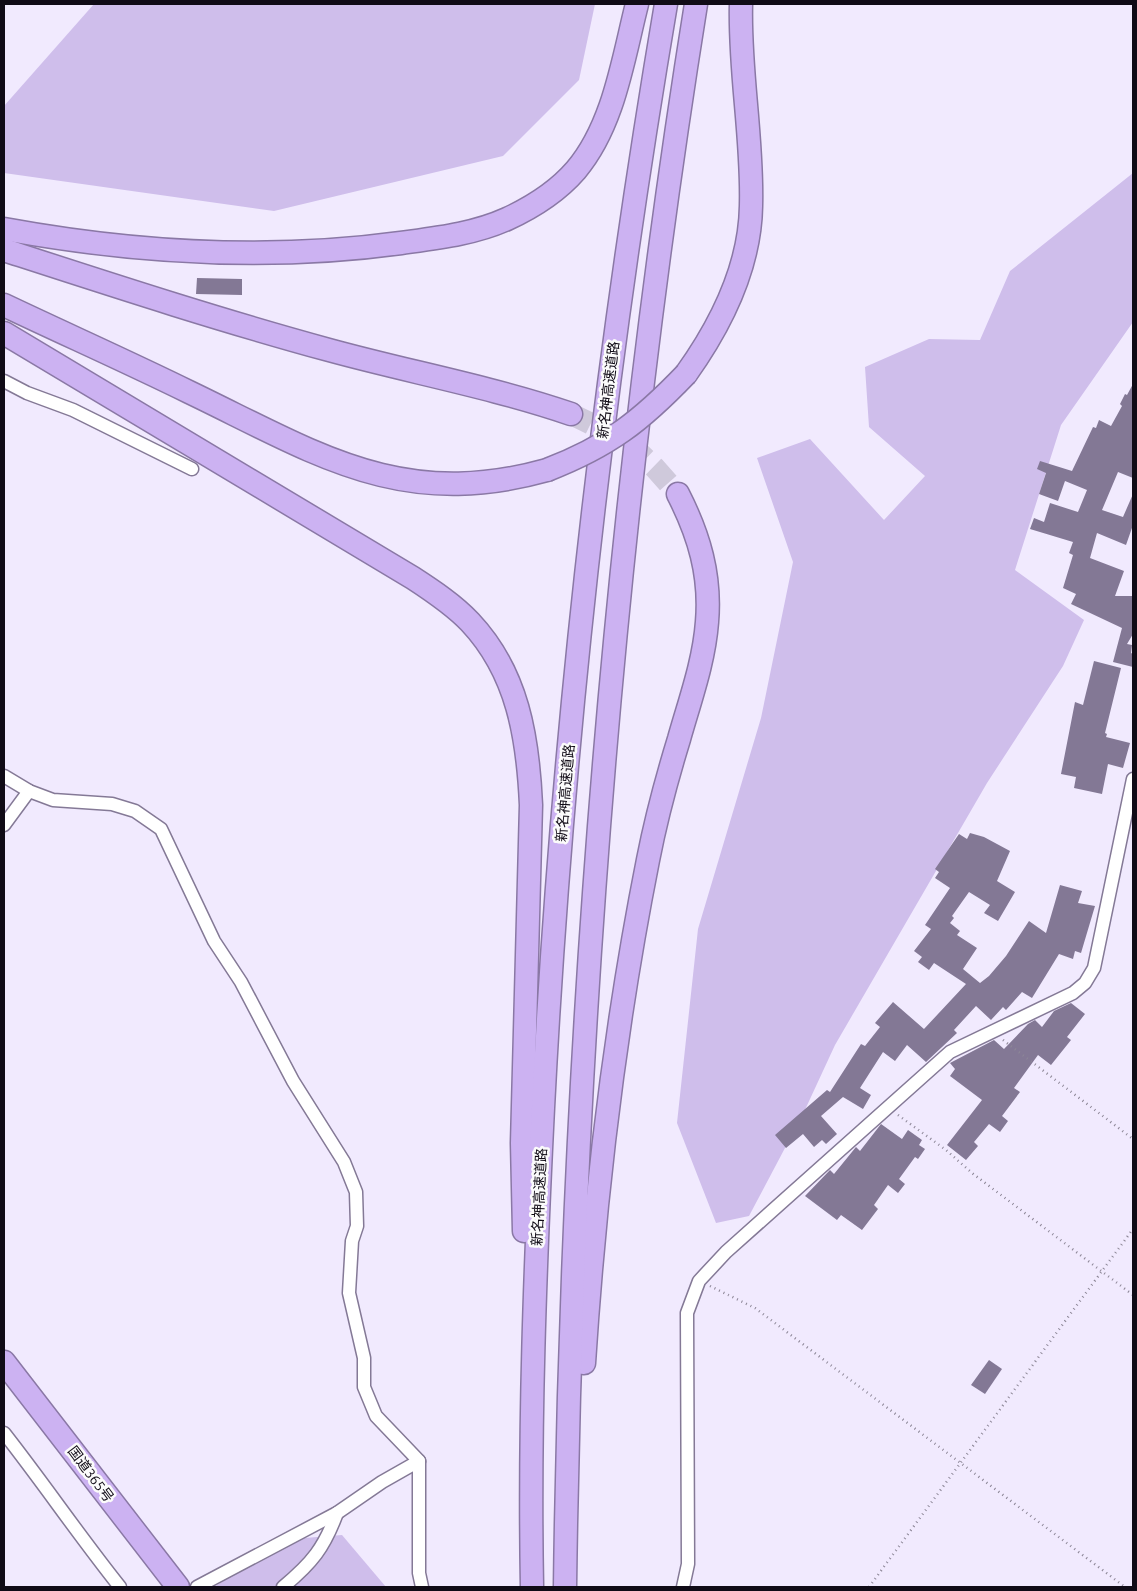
<svg xmlns="http://www.w3.org/2000/svg" width="1137" height="1591" font-family="Ubuntu,'Noto Sans JP',sans-serif">
<style>
.green{fill:#cfbeeb}
.building{fill:#837895}
.lines{fill:none;stroke-linecap:round;stroke-linejoin:round}
.highway-tunnel{stroke:#cfc9db;stroke-width:22;stroke-dasharray:22 11;stroke-linecap:butt}
.street-casing{stroke:#847996;stroke-width:15}
.highway-casing{stroke:#8a78a5;stroke-width:25}
.path{stroke:#8d8797;stroke-width:2.5;stroke-dasharray:1 4;stroke-linecap:butt}
.street{stroke:#fff;stroke-width:12}
.highway{stroke:#ccb2f2;stroke-width:22}
.highway-bridge-casing{stroke:#8a78a5;stroke-width:25;stroke-linecap:butt}
.highway-bridge{stroke:#ccb2f2;stroke-width:22}
.labels{text-anchor:middle;dominant-baseline:central;stroke-width:5;stroke-linejoin:round;paint-order:stroke}
.street-label{font-size:14px;fill:#100b16;stroke:#fbfbfb}
</style>
<rect width="100%" height="100%" fill="#f1eafe"/>
<g class="green">
<polygon points="94,4 595,4 579,80 503,156 274,211 4,173 4,106"/>
<polygon points="1133,173 1133,322 1061,425 1015,570 1084,620 1063,666 987,783 835,1045 804,1112 749,1216 716,1223 677,1123 698,929 761,718 793,562 757,458 810,439 884,520 925,476 869,427 865,367 929,339 980,340 1010,271"/>
<polygon points="342,1535 386,1587 214,1587 292,1539"/>
</g>
<g class="building">
<polygon points="197,278 242,279 242,295 196,294"/>
<polygon points="1133,384 1133,478 1118,472 1102,510 1123,517 1133,494 1133,525 1126,545 1097,533 1090,558 1124,571 1115,596 1133,596 1133,634 1127,644 1132,645 1131,653 1133,654 1133,667 1113,662 1122,628 1071,604 1076,594 1063,588 1073,555 1069,553 1073,542 1030,529 1034,518 1044,522 1050,503 1078,512 1087,490 1065,481 1058,501 1039,494 1046,473 1037,469 1040,461 1072,471 1093,427 1096,428 1099,420 1111,426 1122,406 1120,404 1125,394 1127,395"/>
<polygon points="1094,661 1121,668 1105,733 1107,734 1106,737 1130,743 1123,768 1108,764 1102,794 1074,788 1076,777 1061,774 1075,702 1083,705"/>
<polygon points="970,833 984,837 1010,851 997,881 1015,892 998,921 984,913 990,905 969,892 952,916 954,918 950,923 960,931 957,935 977,948 963,969 980,983 989,976 1006,956 1029,921 1046,933 1060,885 1082,891 1078,903 1095,906 1081,953 1075,951 1073,959 1059,954 1032,998 1022,992 1006,1010 1003,1007 991,1020 976,1006 954,1030 957,1033 926,1062 907,1045 895,1061 883,1052 860,1088 871,1095 863,1109 843,1097 821,1116 837,1134 826,1144 822,1140 814,1147 803,1134 786,1148 775,1135 827,1090 830,1092 861,1044 865,1046 880,1027 875,1023 893,1002 924,1029 966,984 934,963 929,970 918,962 922,957 914,951 931,929 925,925 950,888 935,878 939,872 935,869 959,834 967,839"/>
<polygon points="1071,1003 1085,1014 1067,1037 1071,1040 1051,1065 1038,1055 1014,1088 1020,1092 1002,1116 1008,1121 1000,1132 989,1124 974,1142 978,1146 966,1160 947,1145 982,1100 950,1076 955,1069 950,1063 994,1040 1004,1049 1028,1024 1035,1020 1042,1027 1054,1011"/>
<polygon points="881,1124 902,1139 908,1130 922,1140 919,1145 925,1149 918,1159 915,1157 899,1179 905,1184 898,1193 888,1185 874,1205 878,1209 862,1230 841,1215 837,1220 805,1196 830,1170 834,1174 856,1147 860,1151"/>
<polygon points="989,1360 1002,1369 985,1394 971,1385"/>
</g>
<g class="lines">
<polyline class="highway-tunnel" points="571,414 628,442 655,468 678,494"/>
<defs>
<g id="street">
<polyline points="4,381 27,393 73,410 192,469"/>
<polyline points="4,776 29,791 53,800 112,804 135,811 161,829 214,941 241,982 293,1081 344,1162 356,1192 357,1226 352,1241 349,1293 364,1358 364,1387 376,1416 419,1461 419,1573 422,1587"/>
<polyline points="4,825 29,791"/>
<path d="M4,1433C44,1484 80,1537 120,1587"/>
<polyline points="197,1587 337,1513 382,1482 419,1461"/>
<path d="M283,1587C312,1563 324,1548 337,1513"/>
<polyline points="683,1587 688,1564 687,1313 699,1281 726,1252 950,1052 1073,993 1085,983 1094,968 1133,779"/>
</g>
<g id="highway">
<path d="M4,229C135,253 269,261 401,243C437,238 474,234 507,219C533,207 557,192 576,170C614,125 623,59 637,4"/>
<path d="M4,250C112,285 219,320 329,350C409,372 492,387 571,414"/>
<path d="M4,305C65,334 128,362 189,392C316,453 400,511 547,470"/>
<path d="M4,333L413,578C433,591 454,605 470,622C518,673 528,738 531,805L522,1143L524,1231"/>
<path d="M686,374C721,325 750,267 751,206C753,138 739,71 741,4"/>
<polyline points="4,1362 178,1587"/>
<path d="M584,1363C595,1193 615,1026 648,860C656,819 667,778 679,739C690,700 704,662 707,622C711,575 699,535 678,494"/>
<path d="M532,1587C529,1427 535,1268 543,1108C562,737 604,369 666,4"/>
<path d="M565,1587C572,1058 612,527 696,4"/>
</g>
</defs>
<use href="#street" class="street-casing"/>
<use href="#highway" class="highway-casing"/>
<g class="path">
<polyline points="1003,1040 1133,1139"/>
<polyline points="898,1115 946,1150 972,1173 1133,1295"/>
<polyline points="710,1286 755,1308 1125,1587"/>
<polyline points="869,1587 1133,1229"/>
</g>
<use href="#street" class="street"/>
<use href="#highway" class="highway"/>
<defs>
<path id="highway-bridge" d="M547,470C609,446 641,421 686,374"/>
</defs>
<use href="#highway-bridge" class="highway-bridge-casing"/>
<use href="#highway-bridge" class="highway-bridge"/>
</g>
<g class="labels">
<g class="street-label">
<text transform="translate(608 390) rotate(-83)">新名神高速道路</text>
<text transform="translate(565 793) rotate(-85)">新名神高速道路</text>
<text transform="translate(539 1197) rotate(-87)">新名神高速道路</text>
<text transform="translate(91 1474) rotate(53)">国道365号</text>
</g>
</g>
<rect width="1137" height="1591" fill="none" stroke="#100b16" stroke-width="10"/>
</svg>
